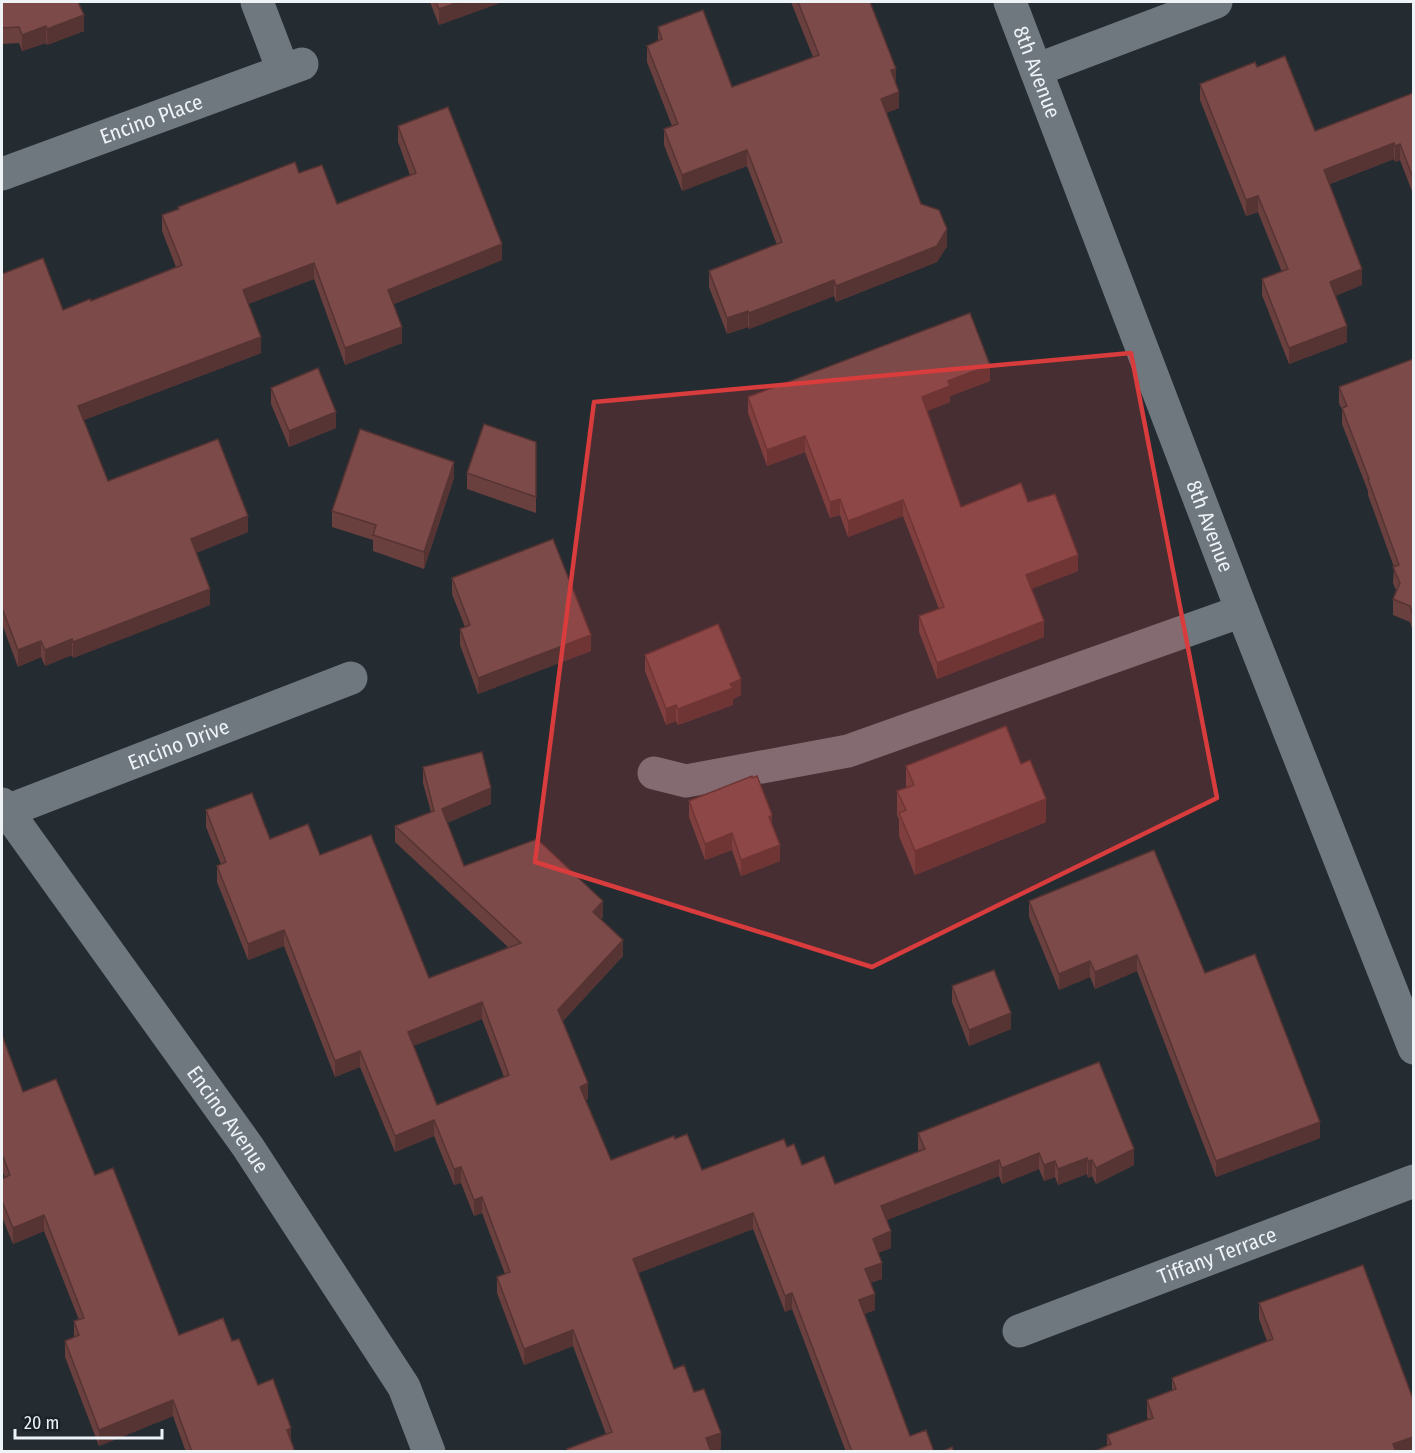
<svg xmlns="http://www.w3.org/2000/svg" width="1415" height="1453" font-family="'Fira Sans Condensed',sans-serif">
<style>
.lines{fill:none;stroke-linecap:round;stroke-linejoin:round}
.minor{stroke:#6f777f;stroke-width:33}
.wall{fill:#6a403f;fill-rule:evenodd}
.shaded-wall{fill:#563433}
.building{fill:#7b4a49;stroke:#563433;stroke-width:1.5;fill-rule:evenodd}
.marked{fill:#d83c3d;fill-opacity:0.2;stroke:#d83c3d;stroke-width:4.5;stroke-linejoin:round}
.labels{text-anchor:middle;dominant-baseline:central;stroke-width:4.5;stroke-linejoin:round;paint-order:stroke}
.street-label{font-size:21px;fill:#eef3f7;stroke:#1a2127}
</style>
<rect width="100%" height="100%" fill="#242b31"/>
<g class="lines">
<g class="minor">
<polyline points="257,2 283,70"/>
<path id="s1" d="M1010,2L1242,611L1414,1048"/>
<polyline points="1036,70 1216,2"/>
<path id="s2" d="M2,174L302,64"/>
<polyline points="654,773 686,781 848,751 1242,611"/>
<path id="s3" d="M2,804L248,1147L404,1387L429,1452"/>
<path id="s4" d="M7,811L351,678"/>
<path id="s5" d="M1019,1331L1414,1181"/>
</g>
</g>
<g class="wall">
<polygon points="2,2 84,31 47,45 46,43 22,51 19,43 2,44"/>
<polygon points="430,2 502,2 439,25"/>
<polygon points="791,2 870,2 896,83 899,108 886,113 921,204 947,246 937,262 836,302 834,296 749,329 748,327 727,334 709,287 709,271 777,245 747,166 682,191 664,145 664,129 672,126 647,62 647,46 658,41 658,27 732,87 813,57"/>
<polygon points="1257,67 1315,131 1413,93 1413,194 1400,160 1395,162 1394,159 1330,184 1362,285 1335,296 1347,342 1289,364 1262,295 1262,279 1282,272 1258,212 1246,216 1200,100 1200,84"/>
<polygon points="398,126 502,260 394,304 402,343 345,365 314,279 248,304 261,353 84,420 108,481 248,532 196,553 210,605 73,658 72,655 45,666 41,657 18,667 2,624 2,274 63,310 91,301 176,267 162,231 162,215 178,209 178,207 299,173 337,204 410,175 398,142"/>
<polygon points="1413,359 1413,632 1410,622 1393,615 1393,599 1396,590 1393,583 1394,567 1368,495 1368,491 1342,424 1342,410 1339,403 1339,387"/>
<polygon points="990,381 950,396 950,402 927,411 961,507 1028,502 1078,571 1031,589 1044,637 937,679 919,632 919,616 939,609 903,516 848,537 840,515 830,518 805,452 767,466 748,413 748,397"/>
<polygon points="271,388 336,428 289,447 271,404"/>
<polygon points="536,442 536,513 467,489 467,473"/>
<polygon points="454,478 424,569 373,551 373,540 332,527 332,511"/>
<polygon points="452,578 591,651 478,694 460,645 460,629 465,627 452,594"/>
<polygon points="645,655 741,695 733,699 733,705 678,725 676,721 666,725 645,671"/>
<polygon points="1021,764 1046,822 915,875 899,836 899,819 897,815 897,791 906,788 906,766"/>
<path d="M423,767L491,804L447,823L464,866L603,917L601,919L623,956L563,1021L588,1099L586,1100L611,1160L675,1139L702,1170L787,1147L802,1165L835,1184L919,1151L918,1149V1133L1134,1165L1096,1184L1092,1176L1088,1178L1087,1174L1058,1185L1055,1177L1044,1181L1039,1169L1002,1184L999,1176L887,1220L891,1248L878,1253L882,1279L870,1283L875,1310L864,1314L910,1436L934,1452H846L792,1309L785,1312L753,1229L638,1273L674,1369L694,1392L721,1449L714,1452H567V1449L606,1434L573,1346L524,1365L497,1293V1277L505,1274L482,1213L474,1216L461,1183L454,1185L434,1136L395,1152L360,1067L335,1077L284,946L248,960L217,882V866L221,864L206,827V810L270,839L320,855L429,978L508,947L395,842V826L431,812L423,783ZM482,1019L504,1077L437,1105L413,1046Z"/>
<polygon points="689,801 772,827 780,861 741,876 732,850 705,860 689,817"/>
<polygon points="1029,901 1205,973 1320,1138 1216,1177 1137,971 1095,989 1090,977 1059,990 1029,917"/>
<polygon points="952,986 1011,1029 969,1046 952,1002"/>
<polygon points="2,1035 23,1092 95,1175 179,1335 232,1341 291,1441 295,1452 186,1452 173,1416 99,1446 65,1357 65,1341 74,1337 74,1321 79,1320 44,1231 13,1244 2,1217 2,1179 5,1178 2,1170"/>
<polygon points="1259,1303 1413,1399 1107,1446 1107,1435 1148,1420 1147,1416 1147,1400 1172,1390 1172,1378 1267,1341 1259,1319"/>
</g>
<g class="shaded-wall">
<polygon points="459,2 502,2 439,25 439,9"/>
<polygon points="84,15 84,31 47,45 47,29"/>
<polygon points="46,26 46,43 22,51 22,35"/>
<polygon points="896,69 896,85 891,70"/>
<polygon points="899,92 899,108 881,115 881,99"/>
<polygon points="1394,143 1394,159 1324,186 1324,170"/>
<polygon points="1400,144 1400,160 1395,162 1395,146"/>
<polygon points="747,150 747,166 682,191 682,175"/>
<polygon points="1258,196 1258,212 1246,216 1246,200"/>
<polygon points="947,229 947,246 937,262 836,302 836,286"/>
<polygon points="502,244 502,260 388,306 388,290"/>
<polygon points="314,263 314,279 243,306 243,290"/>
<polygon points="1362,269 1362,285 1330,298 1330,282"/>
<polygon points="834,280 834,296 749,329 749,313"/>
<polygon points="748,311 748,327 727,334 727,318"/>
<polygon points="1347,326 1347,342 1289,364 1289,348"/>
<polygon points="402,327 402,343 345,365 345,348"/>
<polygon points="261,337 261,353 78,422 78,406"/>
<polygon points="990,365 990,381 950,396 950,402 922,413 922,397 948,381"/>
<polygon points="336,412 336,428 289,447 289,431"/>
<polygon points="805,436 805,452 767,466 767,450"/>
<polygon points="454,462 454,478 424,569 424,552"/>
<polygon points="840,499 840,515 830,518 830,502"/>
<polygon points="903,500 903,516 848,537 848,521"/>
<polygon points="248,516 248,532 191,555 191,539"/>
<polygon points="1078,555 1078,571 1026,591 1026,575"/>
<polygon points="210,589 210,605 73,658 73,642"/>
<polygon points="1044,621 1044,637 937,679 937,663"/>
<polygon points="591,635 591,651 478,694 478,678"/>
<polygon points="72,639 72,655 45,666 45,650"/>
<polygon points="41,641 41,657 18,667 18,650"/>
<polygon points="741,679 741,695 733,699 733,705 678,725 678,709"/>
<polygon points="676,705 676,721 666,725 666,709"/>
<polygon points="491,788 491,804 442,825 442,809"/>
<polygon points="1046,799 1046,822 915,875 915,851"/>
<polygon points="772,815 772,831 769,817"/>
<polygon points="732,833 732,850 705,860 705,844"/>
<polygon points="780,845 780,861 741,876 741,860"/>
<polygon points="603,901 603,917 593,928 593,912"/>
<polygon points="284,930 284,946 248,960 248,944"/>
<polygon points="623,940 623,956 558,1026 558,1010"/>
<polygon points="1137,955 1137,971 1095,989 1095,972"/>
<polygon points="1090,961 1090,977 1059,990 1059,974"/>
<polygon points="482,1002 482,1019 408,1048 408,1032"/>
<polygon points="1011,1013 1011,1029 969,1046 969,1030"/>
<polygon points="360,1051 360,1067 335,1077 335,1061"/>
<polygon points="588,1083 588,1099 580,1103 580,1087"/>
<polygon points="434,1120 434,1136 395,1152 395,1136"/>
<polygon points="1320,1122 1320,1138 1216,1177 1216,1161"/>
<polygon points="1134,1149 1134,1165 1096,1184 1096,1168"/>
<polygon points="1039,1153 1039,1169 1002,1184 1002,1168"/>
<polygon points="1087,1158 1087,1174 1058,1185 1058,1169"/>
<polygon points="999,1160 999,1176 881,1222 881,1206"/>
<polygon points="1092,1160 1092,1176 1088,1178 1088,1161"/>
<polygon points="1055,1161 1055,1177 1044,1181 1044,1165"/>
<polygon points="461,1167 461,1183 454,1185 454,1169"/>
<polygon points="482,1197 482,1213 474,1216 474,1200"/>
<polygon points="753,1213 753,1229 633,1275 633,1259"/>
<polygon points="44,1215 44,1231 13,1244 13,1228"/>
<polygon points="891,1231 891,1248 873,1255 873,1239"/>
<polygon points="882,1263 882,1279 865,1285 865,1269"/>
<polygon points="792,1293 792,1309 785,1312 785,1296"/>
<polygon points="875,1294 875,1310 859,1316 859,1300"/>
<polygon points="573,1330 573,1346 524,1365 524,1349"/>
<polygon points="173,1400 173,1416 99,1446 99,1430"/>
<polygon points="291,1428 291,1444 287,1430"/>
<polygon points="721,1433 721,1449 714,1452 706,1452 706,1438"/>
<polygon points="1413,1437 1413,1452 1393,1452 1393,1444"/>
</g>
<g class="building">
<polygon points="2,2 78,2 84,15 47,29 46,26 22,35 19,27 2,28"/>
<polygon points="436,2 459,2 439,9"/>
<polygon points="798,2 870,2 896,69 891,70 899,92 881,99 921,204 939,210 947,229 937,246 836,286 834,280 749,313 748,311 727,318 709,271 782,242 747,150 682,175 664,129 678,124 647,46 662,39 658,27 703,10 732,87 819,55"/>
<polygon points="1285,56 1315,131 1413,93 1413,178 1400,144 1395,146 1394,143 1324,170 1362,269 1330,282 1347,326 1289,348 1262,279 1288,269 1258,196 1246,200 1200,84 1255,62 1257,67"/>
<polygon points="448,107 502,244 388,290 402,327 345,348 314,263 243,290 261,337 78,406 108,481 218,439 248,516 191,539 210,589 73,642 72,639 45,650 41,641 18,650 2,608 2,274 43,258 63,310 90,299 91,301 182,265 162,215 179,209 178,207 295,162 299,173 322,165 337,204 416,173 398,126"/>
<polygon points="970,313 990,365 948,381 950,386 922,397 961,507 1021,483 1028,502 1055,494 1078,555 1026,575 1044,621 937,663 919,616 944,607 903,500 848,521 840,499 830,502 805,436 767,450 748,397"/>
<polygon points="1413,359 1413,616 1410,606 1393,599 1400,583 1393,567 1399,565 1368,479 1369,479 1342,408 1347,406 1339,387"/>
<polygon points="318,368 336,412 289,431 271,388"/>
<polygon points="484,424 536,442 536,497 467,473"/>
<polygon points="360,429 454,462 424,552 373,535 376,525 332,511"/>
<polygon points="553,539 591,635 478,678 460,629 470,625 452,578"/>
<polygon points="718,624 741,679 730,684 733,688 678,709 676,705 666,709 645,655"/>
<polygon points="1006,726 1021,764 1030,760 1046,799 915,851 899,813 906,810 897,791 914,785 906,766"/>
<path d="M482,752L491,788L442,809L464,866L537,839L603,901L593,912L623,940L558,1010L588,1083L580,1087L611,1160L674,1136L675,1139L687,1134L702,1170L784,1139L787,1147L794,1144L802,1165L824,1156L835,1184L925,1149L918,1133L1099,1062L1134,1149L1096,1168L1092,1160L1088,1161L1087,1158L1058,1169L1055,1161L1044,1165L1039,1153L1002,1168L999,1160L881,1206L891,1231L873,1239L882,1263L865,1269L875,1294L859,1300L910,1436L926,1430L934,1452H852L792,1293L785,1296L753,1213L633,1259L674,1369L684,1365L694,1392L704,1389L721,1433L706,1438L711,1452H568L567,1449L612,1432L573,1330L524,1349L497,1277L510,1272L482,1197L474,1200L461,1167L454,1169L434,1120L395,1136L360,1051L335,1061L284,930L248,944L217,866L226,862L206,810L252,793L270,839L308,824L320,855L371,835L429,978L521,943L395,826L434,811L423,767ZM482,1002L509,1075L437,1105L408,1032Z"/>
<polygon points="752,776 752,778 757,776 772,815 769,817 780,845 741,860 732,833 705,844 689,801"/>
<polygon points="1154,850 1205,973 1255,954 1320,1122 1216,1161 1137,955 1095,972 1090,961 1059,974 1029,901"/>
<polygon points="994,970 1011,1013 969,1030 952,986"/>
<polygon points="2,1035 23,1092 56,1079 95,1175 113,1168 179,1335 223,1318 232,1341 239,1339 258,1385 273,1379 291,1428 287,1430 295,1452 192,1452 173,1400 99,1430 65,1341 79,1335 74,1321 84,1318 44,1215 13,1228 2,1201 2,1179 10,1175 2,1154"/>
<polygon points="1363,1265 1413,1399 1413,1437 1393,1444 1396,1452 1093,1452 1111,1444 1107,1435 1153,1418 1147,1400 1176,1389 1172,1378 1273,1339 1259,1303"/>
<polygon points="952,1447 954,1452 941,1452"/>
</g>
<path class="marked" d="M1131,353L1217,798L872,967L535,862L594,402Z"/>
<g class="labels">
<g class="street-label">
<text stroke="none"><textPath href="#s1" startOffset="75">8th Avenue</textPath></text>
<text stroke="none"><textPath href="#s2" startOffset="159">Encino Place</textPath></text>
<text stroke="none"><textPath href="#s1" startOffset="561">8th Avenue</textPath></text>
<text stroke="none"><textPath href="#s4" startOffset="184">Encino Drive</textPath></text>
<text stroke="none"><textPath href="#s3" startOffset="388">Encino Avenue</textPath></text>
<text stroke="none"><textPath href="#s5" startOffset="212">Tiffany Terrace</textPath></text>
</g>
</g>
<rect width="1415" height="1453" fill="none" stroke="#eef3f7" stroke-width="6"/>
<path d="M15 1429v9h147v-9" fill="none" stroke="#eef3f7" stroke-width="3"/>
<text x="24" y="1429" font-size="18" fill="#eef3f7" stroke="#1a2127" stroke-width="4.5" paint-order="stroke">20 m</text>
</svg>
